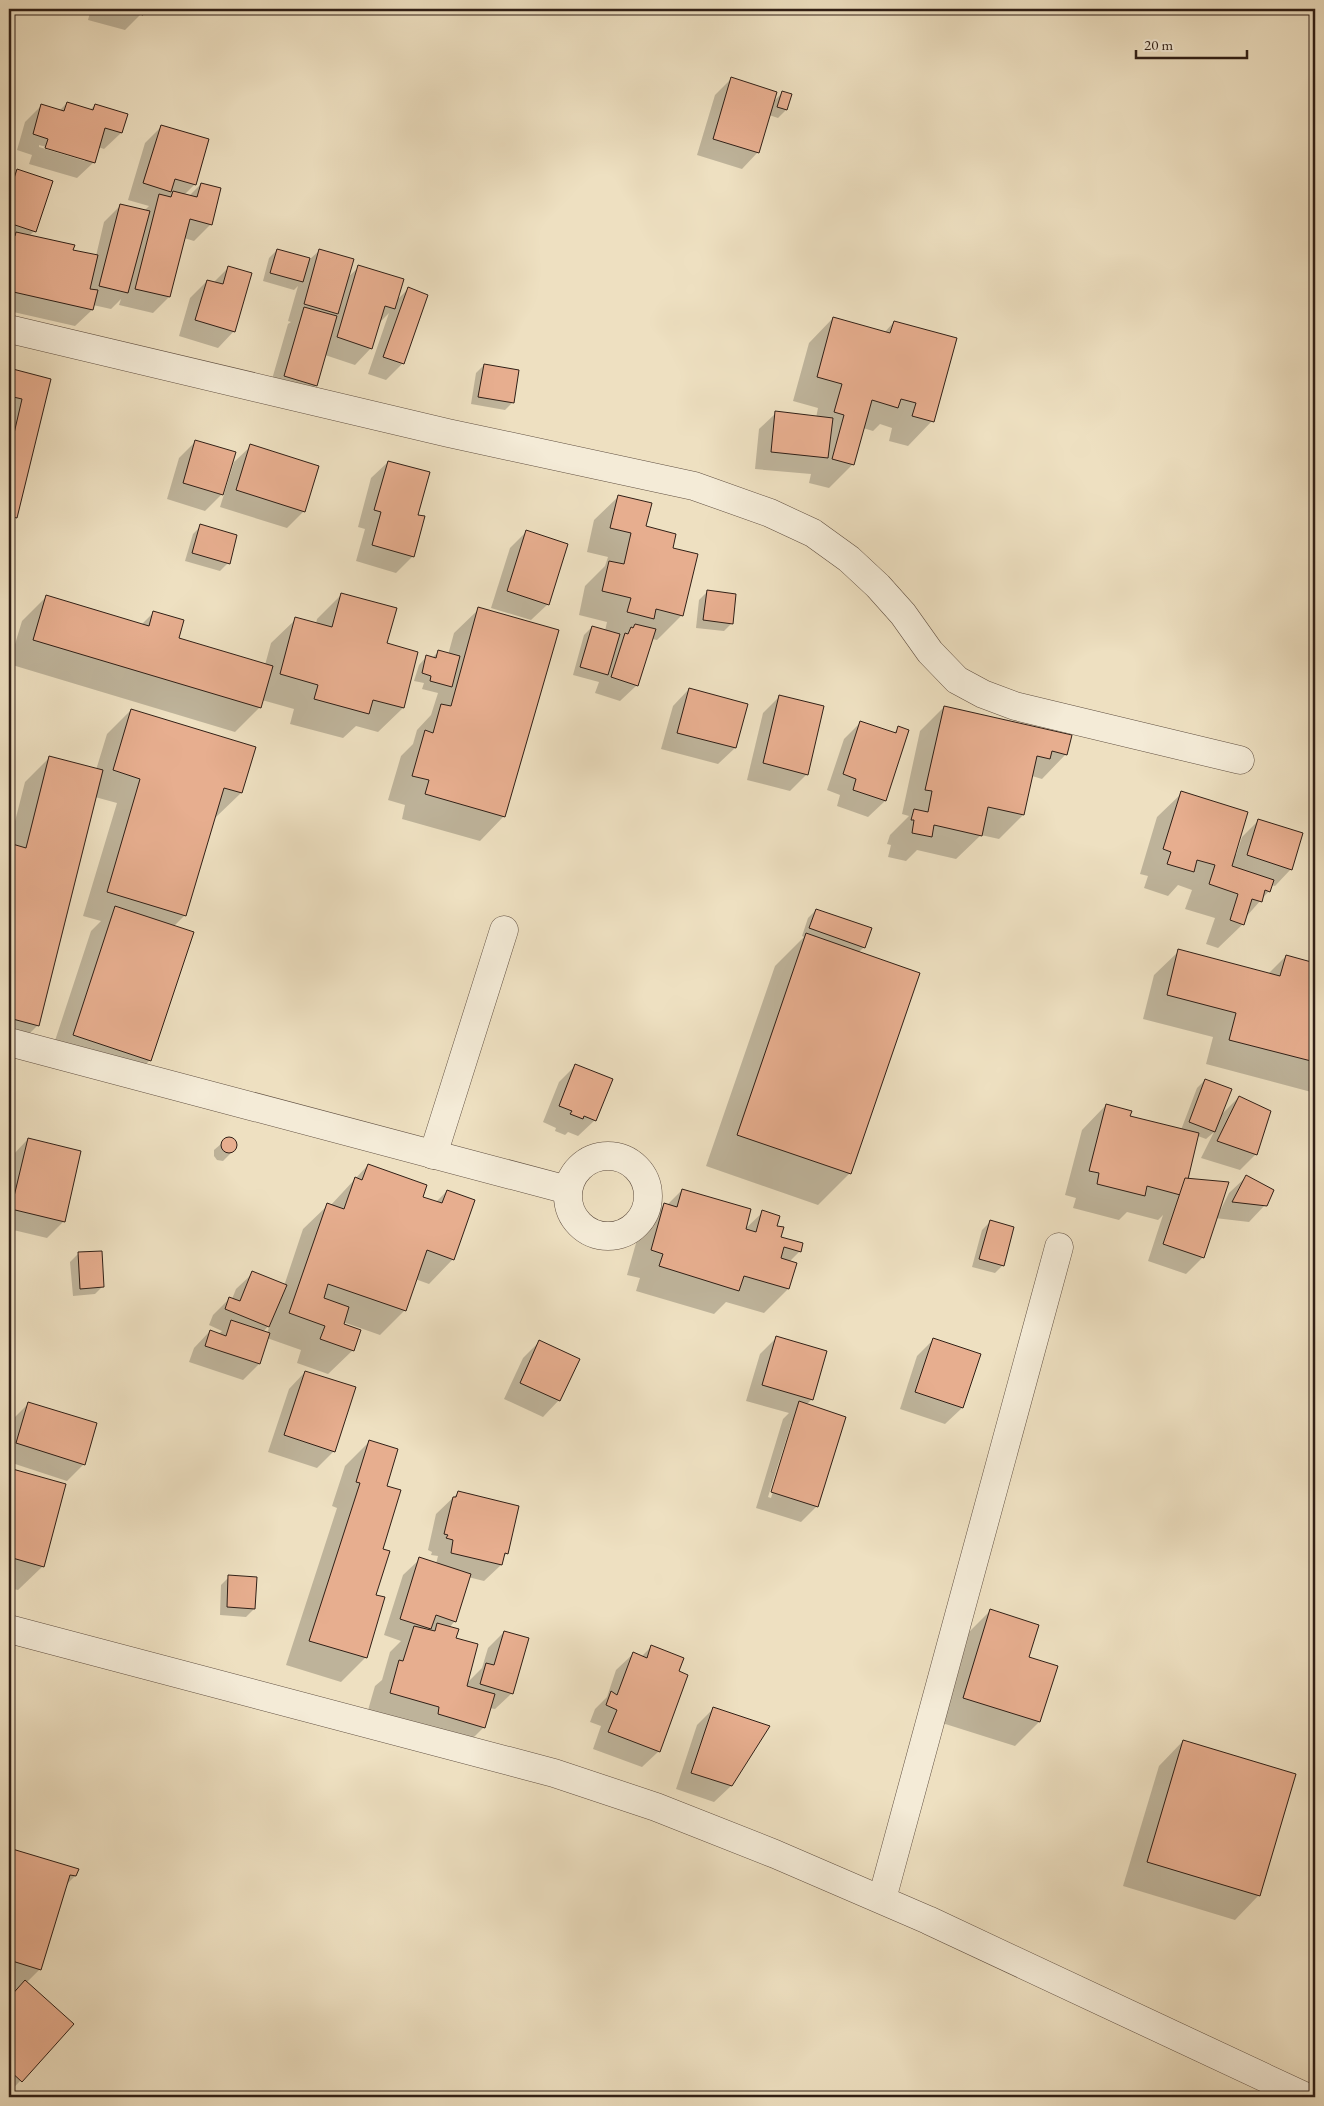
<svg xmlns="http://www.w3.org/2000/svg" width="1324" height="2106" font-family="'EB Garamond',serif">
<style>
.shadow{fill:#0003;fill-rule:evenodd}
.building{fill:#e7ae8f;stroke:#301f16}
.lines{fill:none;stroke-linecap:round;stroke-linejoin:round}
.minor-casing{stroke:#604f41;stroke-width:29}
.minor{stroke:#f4ebd7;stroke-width:28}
</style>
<rect width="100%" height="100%" fill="#eee0c1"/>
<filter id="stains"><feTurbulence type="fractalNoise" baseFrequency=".004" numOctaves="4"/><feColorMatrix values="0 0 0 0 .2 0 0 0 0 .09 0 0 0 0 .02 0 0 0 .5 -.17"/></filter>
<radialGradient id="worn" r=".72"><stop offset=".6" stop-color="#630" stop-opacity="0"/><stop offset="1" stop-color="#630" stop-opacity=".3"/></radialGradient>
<g class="shadow">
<polygon points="91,9 143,9 141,14 125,30 88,20"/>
<polygon points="412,9 436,9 431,14"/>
<polygon points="731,79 773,102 782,93 791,95 786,110 778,118 769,115 758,152 742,169 697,155 715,95"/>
<path d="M67,103L90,110L95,105L126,115L121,133L104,149L98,147L94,162L77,178L29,164L32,155L17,150L25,122L42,105L59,111ZM39,145L85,158V161L39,147Z"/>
<polygon points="162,126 195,184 184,195 189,196 201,184 211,224 194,241 184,238 169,297 153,313 119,305 121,299 111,309 93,305 92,310 75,326 9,311 9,179 18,170 34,231 29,236 72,251 96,256 104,222 121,205 144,211 149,206 128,200 145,143"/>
<polygon points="277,250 310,259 320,250 347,278 359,267 396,301 408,289 403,363 386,380 368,374 389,313 379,323 371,348 355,365 325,355 316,385 299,402 268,393 288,324 291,322 288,321 298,286 294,290 263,281 269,258"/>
<polygon points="229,267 234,331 218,348 179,336 190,298 207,281 213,283"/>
<polygon points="833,318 884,333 894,322 932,421 908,446 889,441 892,428 880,424 873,431 863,428 853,464 829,488 809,483 811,474 755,469 759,429 776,413 816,418 818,408 793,401 809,343"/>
<polygon points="484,365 513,402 505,410 471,404 476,373"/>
<polygon points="9,369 49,380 16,517 9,524"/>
<polygon points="196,441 222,494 205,511 167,499 179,458"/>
<polygon points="251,446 304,511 287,528 220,507 234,462"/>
<polygon points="388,462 413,556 396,573 356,561 365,529 358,527 371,478"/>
<polygon points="619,496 644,527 672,549 696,555 681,616 657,640 652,639 637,685 620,701 595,693 599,682 573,675 584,635 592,627 605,631 607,622 579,615 585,586 605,566 608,557 587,552 594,520"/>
<polygon points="201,526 228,563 220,571 185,561 193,534"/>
<polygon points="526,532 548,604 531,620 491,608 510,548"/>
<polygon points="707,592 732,623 724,631 696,628 699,600"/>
<polygon points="342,594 386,644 403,708 378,732 356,726 343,738 290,724 294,709 262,700 260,707 235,732 9,664 22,621 46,597 141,625 154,612 177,639 265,665 271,643 296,619 316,624 317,619"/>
<polygon points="479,609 504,816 480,841 402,819 405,805 388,800 401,756 413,744 417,730 431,715 438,693 422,689 424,683 414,681 419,665 427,656 432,658 438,652 448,655 454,633"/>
<polygon points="689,689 735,748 718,764 661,749 673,706"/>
<polygon points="779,697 807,774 790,791 747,780 763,713"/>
<polygon points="944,707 1066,754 1042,779 1032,776 1023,815 999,839 981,835 956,859 917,850 906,861 888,857 891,845 887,844 890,835 909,816 902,814 920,731"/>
<polygon points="131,710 255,748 241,793 216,817 214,816 185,915 173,927 150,1060 125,1085 49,1059 91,931 101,921 83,916 117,803 95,797 38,1025 14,1049 9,1048 9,845 25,782 49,758 96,770 107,734"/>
<polygon points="860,723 893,734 899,728 908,731 885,801 868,817 837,806 840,795 827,790 844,739"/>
<polygon points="1182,793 1234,854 1236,855 1242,837 1259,820 1291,869 1275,886 1271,885 1269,891 1245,918 1243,924 1218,948 1206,944 1215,918 1185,909 1192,890 1178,885 1168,896 1144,888 1148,876 1140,874 1157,817"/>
<polygon points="816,910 864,947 858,953 918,974 849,1174 818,1205 706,1166 775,966 804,937 802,936 808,918"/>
<polygon points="1179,951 1268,974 1286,956 1315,964 1315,1093 1206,1064 1213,1037 1143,1019 1154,975"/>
<polygon points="575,1066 595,1120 578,1136 568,1132 565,1135 555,1131 556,1128 543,1122 559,1082"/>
<polygon points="1205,1080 1219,1117 1239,1097 1256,1154 1240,1170 1201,1158 1214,1132 1206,1139 1198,1136 1187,1180 1218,1215 1229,1193 1246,1177 1265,1205 1249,1222 1215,1218 1203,1257 1186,1274 1148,1261 1163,1215 1158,1220 1127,1212 1119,1220 1073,1208 1076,1198 1065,1195 1082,1130 1106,1105 1129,1116 1181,1130 1197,1088"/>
<polygon points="228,1138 232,1138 236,1142 236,1148 223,1161 217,1160 214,1156 214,1150"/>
<polygon points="28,1139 64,1221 47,1238 9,1229 9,1169 12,1156"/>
<path d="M368,1165L422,1198L436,1202L447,1191L453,1259L429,1284L415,1279L404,1311L380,1335L343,1322L353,1350L328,1374L297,1363L301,1350L267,1338L259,1364L243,1380L189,1362L194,1348L210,1331L219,1334L222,1331L209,1325L213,1315L230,1298L232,1299L236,1289L253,1273L284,1286L303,1229L328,1205L330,1206ZM270,1324L267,1334L263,1332Z"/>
<polygon points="682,1190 744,1230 763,1212 775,1226 779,1238 800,1251 789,1262 796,1263 788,1289 764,1313 726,1302 714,1314 636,1291 640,1278 627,1275 640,1229 665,1204 667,1205"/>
<polygon points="990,1222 1003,1265 995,1273 972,1267 982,1230"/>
<polygon points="78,1254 103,1286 95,1294 73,1296 70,1262"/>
<path d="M777,1337L812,1399L806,1405L817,1506L801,1522L756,1508L783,1419L789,1413L746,1401L760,1354ZM792,1421H795L771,1498L768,1497Z"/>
<polygon points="934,1339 979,1355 962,1408 945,1424 900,1409 917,1356"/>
<polygon points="539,1342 559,1400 543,1417 504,1399 523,1358"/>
<polygon points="305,1372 334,1451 317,1468 268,1452 289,1389"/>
<polygon points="29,1403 84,1464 67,1481 9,1462 9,1431 12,1420"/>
<polygon points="369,1442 386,1487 382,1550 366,1657 341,1682 286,1665 337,1508 332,1506 345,1466"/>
<polygon points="9,1470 65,1485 43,1566 18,1590 9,1588"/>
<polygon points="459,1492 507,1553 503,1557 501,1565 484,1581 468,1577 454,1622 449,1628 455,1639 466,1684 482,1668 488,1648 504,1632 512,1693 495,1709 489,1708 484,1727 460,1751 366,1717 375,1686 382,1680 390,1652 401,1641 384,1635 403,1575 420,1559 436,1564 438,1556 431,1555 432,1552 428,1550 436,1514"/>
<polygon points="229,1577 254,1609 246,1617 220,1615 221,1585"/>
<polygon points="991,1610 1028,1658 1039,1722 1015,1746 939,1722 966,1635"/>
<polygon points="651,1647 677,1672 659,1751 642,1767 593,1749 601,1726 590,1722 595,1709 607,1697 616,1670 633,1654 641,1657"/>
<polygon points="714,1708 731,1786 714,1802 676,1789 697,1725"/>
<polygon points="1183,1741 1259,1895 1235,1920 1123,1886 1159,1766"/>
<polygon points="9,1849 77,1870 75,1876 66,1885 40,1969 26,1983 72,2024 9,2093 9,1999 14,1993 9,1991"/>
</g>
<g class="building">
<polygon points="122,9 144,9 143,15"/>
<polygon points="731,77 777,92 759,153 713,139"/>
<polygon points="782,91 792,94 787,110 777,107"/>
<polygon points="67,102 93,110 95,104 128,114 122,133 105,128 95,163 45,148 48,139 33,134 41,104 64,111"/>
<polygon points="161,125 209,139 196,185 175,179 171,192 143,183"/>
<polygon points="17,169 53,181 36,232 9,223 9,194"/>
<polygon points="201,183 221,188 212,225 190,219 170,297 135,289 159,194 171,197 173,191 197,197"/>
<polygon points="120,204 150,211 128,293 99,286"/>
<polygon points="16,232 75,245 73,250 98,255 90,289 98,290 93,310 9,291 9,235 15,236"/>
<polygon points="277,249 310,258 303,282 270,273"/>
<polygon points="319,249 354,259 338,314 304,304"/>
<polygon points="358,265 404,279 395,309 385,306 372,349 337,337"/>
<polygon points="228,266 252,273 235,332 195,320 207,280 223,284"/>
<polygon points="408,287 428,295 404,364 383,357"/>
<polygon points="304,307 337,316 317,386 284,376"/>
<polygon points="833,317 890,333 894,321 957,338 934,422 912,416 916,403 901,399 898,408 872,400 854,465 832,459 844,415 834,412 842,384 817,377"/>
<polygon points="484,364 519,370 514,403 478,397"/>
<polygon points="9,368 51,379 17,518 9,516 9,455 22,399 9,396"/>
<polygon points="775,411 833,418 828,458 771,452"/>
<polygon points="195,440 236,452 223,495 183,483"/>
<polygon points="250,444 319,466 305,512 236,490"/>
<polygon points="388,461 430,472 418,515 425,516 414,557 372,545 381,512 374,510"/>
<polygon points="618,495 652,503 646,526 676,534 673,548 698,554 683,616 656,609 654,619 627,612 631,598 602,591 609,561 624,564 631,533 610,528"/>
<polygon points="200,524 237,535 230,564 192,553"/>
<polygon points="526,530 568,544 549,605 507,591"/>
<polygon points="707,590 736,594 733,624 703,620"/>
<polygon points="341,593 397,608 387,643 418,652 404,708 373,700 369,714 314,699 318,685 280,674 295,617 332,627"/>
<polygon points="46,595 149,626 153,611 184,620 179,638 273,666 261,708 33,640"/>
<polygon points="478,607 559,630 505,817 425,794 429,780 412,776 425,730 433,733 441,704 451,706"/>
<polygon points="635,624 656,629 638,686 611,677 625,633 628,634 631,627 633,628"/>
<polygon points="592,626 620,634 608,675 580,667"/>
<polygon points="438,650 460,656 452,687 430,681 431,676 422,673 426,655 436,658"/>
<polygon points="689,688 748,704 736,748 677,733"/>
<polygon points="779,695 824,706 808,775 763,763"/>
<polygon points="944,706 1072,735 1067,755 1052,751 1050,759 1037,756 1024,815 988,807 982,836 934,825 932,837 912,833 914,820 911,820 914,809 928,812 932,791 925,790"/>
<polygon points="131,709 256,747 242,793 224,788 186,916 107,892 140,779 113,770"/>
<polygon points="860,721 896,733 898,726 909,730 886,801 853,790 856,779 843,774"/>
<polygon points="49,756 103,770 39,1026 9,1018 9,902 11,892 9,891 9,843 26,848"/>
<polygon points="1181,791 1248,812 1232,866 1274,880 1270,892 1265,890 1262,902 1252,899 1244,925 1230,920 1238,894 1209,884 1215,865 1197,860 1194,872 1167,864 1171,852 1163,849"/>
<polygon points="1258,819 1303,833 1292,870 1247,855"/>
<polygon points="115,906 194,932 151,1061 73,1035"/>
<polygon points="816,909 872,928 865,948 809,928"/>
<polygon points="806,933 920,973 851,1174 737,1135"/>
<polygon points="1178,949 1280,976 1286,955 1315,963 1315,1062 1229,1040 1236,1013 1167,995"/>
<polygon points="575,1064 613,1079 596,1121 584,1116 583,1119 570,1114 572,1111 559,1106"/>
<polygon points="1205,1079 1232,1089 1215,1132 1189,1122"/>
<polygon points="1239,1096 1271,1111 1257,1155 1217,1141"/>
<polygon points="1106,1104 1132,1111 1130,1116 1199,1133 1184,1196 1147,1186 1145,1196 1097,1184 1099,1173 1089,1171"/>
<circle cx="229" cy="1145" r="8"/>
<polygon points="28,1138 81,1151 65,1222 11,1209"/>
<polygon points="368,1164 427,1185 423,1197 442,1203 447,1190 475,1200 454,1260 427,1250 406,1311 328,1284 324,1298 349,1307 344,1324 361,1330 354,1351 320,1339 325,1326 289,1313 327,1203 344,1209 355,1177 362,1180"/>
<polygon points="1246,1175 1274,1190 1267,1206 1232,1202"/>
<polygon points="1185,1178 1229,1182 1204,1258 1163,1244"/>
<polygon points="682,1189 751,1209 746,1229 756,1232 762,1210 780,1216 777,1226 784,1227 781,1237 803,1243 801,1252 784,1247 781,1258 797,1263 789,1289 744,1276 739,1291 659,1266 663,1254 651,1250 664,1203 677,1207"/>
<polygon points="990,1220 1014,1227 1004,1266 979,1259"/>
<polygon points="102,1251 104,1287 80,1289 78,1252"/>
<polygon points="252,1271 287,1285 269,1327 225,1309 229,1297 240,1301"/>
<polygon points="231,1320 270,1333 260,1364 205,1346 210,1330 226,1336"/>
<polygon points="776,1336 827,1351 813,1400 762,1385"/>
<polygon points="933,1338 981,1354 963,1408 915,1392"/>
<polygon points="539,1340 580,1359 560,1401 520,1383"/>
<polygon points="305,1371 356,1387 335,1452 284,1435"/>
<polygon points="799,1401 846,1417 818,1507 771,1492"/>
<polygon points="28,1402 97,1423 85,1465 16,1443"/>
<polygon points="369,1440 398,1449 387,1486 401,1490 383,1549 390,1551 376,1595 385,1597 367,1658 309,1641 360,1483 356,1482"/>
<polygon points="9,1468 66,1484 44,1567 9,1557"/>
<polygon points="458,1491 519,1506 508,1554 505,1553 502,1565 451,1553 453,1540 446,1538 448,1535 444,1534 453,1497 456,1497"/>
<polygon points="419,1557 471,1574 456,1622 436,1615 431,1629 400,1619"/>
<polygon points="228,1575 257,1577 255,1609 227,1607"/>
<polygon points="990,1609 1039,1625 1029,1657 1058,1666 1040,1722 963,1698"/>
<polygon points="437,1623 459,1629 456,1638 478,1644 467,1686 495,1694 485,1728 438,1714 439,1707 390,1693 399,1660 403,1661 414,1626 435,1631"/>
<polygon points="504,1631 529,1638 513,1694 480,1684 486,1663 494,1665"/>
<polygon points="651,1645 684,1658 679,1671 688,1675 660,1752 608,1732 617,1710 606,1705 611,1691 617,1695 633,1652 647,1658"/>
<polygon points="713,1707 770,1726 732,1786 691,1773"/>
<polygon points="1183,1740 1296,1774 1260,1896 1147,1862"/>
<polygon points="9,1848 79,1869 76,1876 70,1875 41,1970 9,1960"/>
<polygon points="25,1980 74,2024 22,2082 9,2070 9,1998"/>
</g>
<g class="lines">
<defs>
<g id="minor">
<polyline points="9,329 448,433 694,486 770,513 813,533 849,559 878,586 903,614 930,652 957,680 983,694 1015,706 1240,760"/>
<polyline points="9,1042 568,1190"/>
<polyline points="433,1155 504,930"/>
<circle cx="608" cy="1196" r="40"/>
<polyline points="9,1629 554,1773 656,1807 775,1854 928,1920 1306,2097"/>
<polyline points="882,1899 1059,1247"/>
</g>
</defs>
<use href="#minor" class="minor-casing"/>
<use href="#minor" class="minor"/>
</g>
<rect width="1324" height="2106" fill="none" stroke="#eee0c1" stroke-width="30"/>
<rect x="10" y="10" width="1304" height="2086" fill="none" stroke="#301f16" stroke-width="2.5"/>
<rect x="15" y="15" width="1294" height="2076" fill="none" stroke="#301f16"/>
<path d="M1136 50v8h111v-8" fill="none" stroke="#301f16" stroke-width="2.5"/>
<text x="1144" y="50" font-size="15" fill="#301f16" stroke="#f4ebd7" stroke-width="4" paint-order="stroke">20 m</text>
<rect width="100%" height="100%" filter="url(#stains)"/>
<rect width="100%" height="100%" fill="url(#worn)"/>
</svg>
